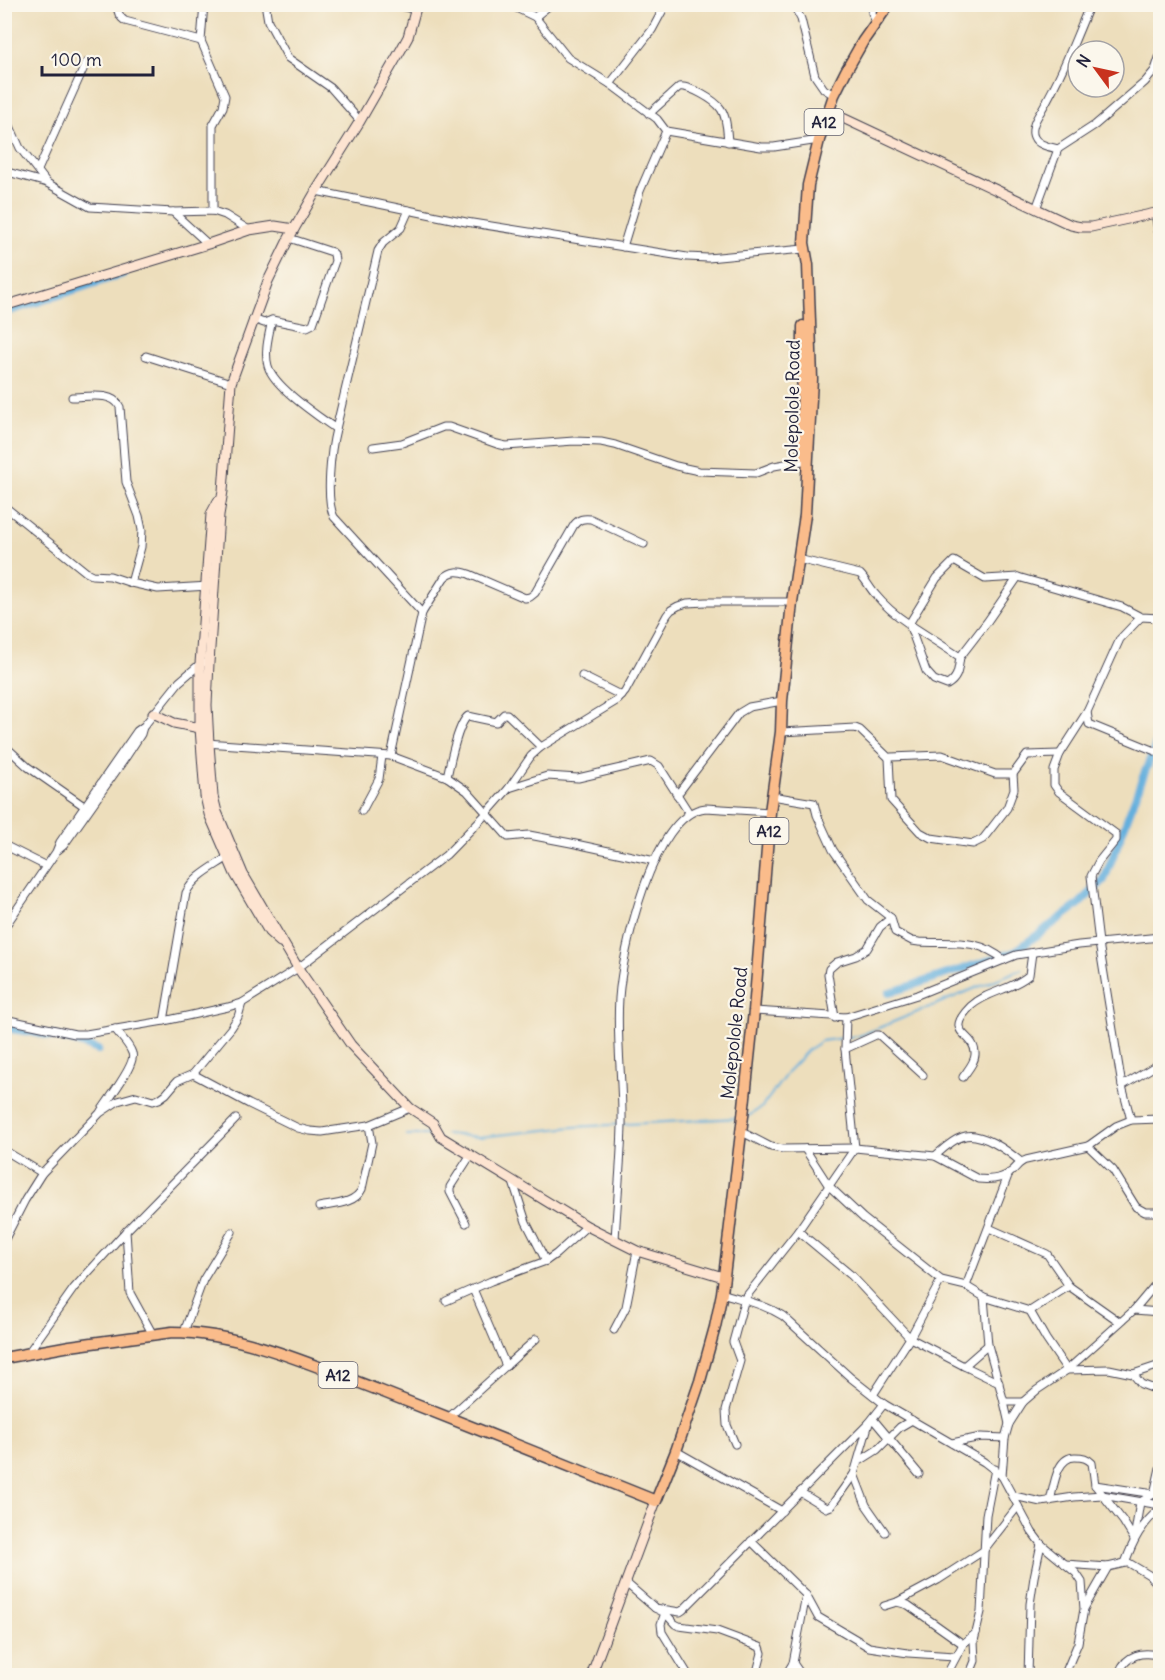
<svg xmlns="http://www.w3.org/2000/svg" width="1165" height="1680" font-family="Delius,sans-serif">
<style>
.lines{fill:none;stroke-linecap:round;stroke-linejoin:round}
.stream{stroke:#64afdd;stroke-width:2}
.canal{stroke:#64afdd;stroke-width:8}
.street-casing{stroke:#403e4e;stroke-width:9}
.secondary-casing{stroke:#403e4e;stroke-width:11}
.primary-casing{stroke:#403e4e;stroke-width:13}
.street{stroke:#fff;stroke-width:7}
.secondary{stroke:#fde4d1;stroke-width:9}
.primary{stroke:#fabc8b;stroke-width:10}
.labels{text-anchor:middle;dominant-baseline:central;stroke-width:4.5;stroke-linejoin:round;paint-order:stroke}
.shield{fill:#fbf7ec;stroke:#636270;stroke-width:1.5}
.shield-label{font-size:16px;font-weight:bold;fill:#22223b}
.street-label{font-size:18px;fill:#22223b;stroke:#fbf7ec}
</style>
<rect width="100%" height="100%" fill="#fbf7ec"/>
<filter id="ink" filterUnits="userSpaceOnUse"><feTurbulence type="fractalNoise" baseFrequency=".0167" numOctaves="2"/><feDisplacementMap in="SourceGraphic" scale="12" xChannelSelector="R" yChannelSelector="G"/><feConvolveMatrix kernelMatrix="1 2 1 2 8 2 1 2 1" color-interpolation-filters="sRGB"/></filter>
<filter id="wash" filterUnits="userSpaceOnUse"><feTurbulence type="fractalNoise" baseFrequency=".008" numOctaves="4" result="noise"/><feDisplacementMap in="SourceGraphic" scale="24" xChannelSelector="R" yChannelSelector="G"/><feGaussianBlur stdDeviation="1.35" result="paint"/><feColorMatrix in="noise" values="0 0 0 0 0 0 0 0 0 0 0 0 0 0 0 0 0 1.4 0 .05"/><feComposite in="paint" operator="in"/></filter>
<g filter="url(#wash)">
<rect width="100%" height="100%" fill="#eddebc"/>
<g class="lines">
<g class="stream">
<polyline points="848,1037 859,1036 1022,969"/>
<polyline points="747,1117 762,1107 790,1069 809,1049 821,1041 843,1038"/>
<polyline points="445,1134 479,1137 573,1127 738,1118"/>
<polyline points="406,1135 436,1135"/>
</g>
<g class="canal">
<polyline points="4,313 123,274"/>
<polyline points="889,993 1014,952 1077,906 1104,880 1141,782 1160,734"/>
<path d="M4,1028C36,1032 68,1038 98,1050"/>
</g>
</g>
</g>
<g filter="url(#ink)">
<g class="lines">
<defs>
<g id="street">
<path d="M117,4C117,12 119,17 125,21L201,41"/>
<polyline points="204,4 201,41 225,96 223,107 213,125 213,211"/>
<polyline points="268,4 266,9 268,21 288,58 331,88 360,121"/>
<polyline points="394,4 415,10"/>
<polyline points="508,4 535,17 568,58 610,84 657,119 666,131 761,147 774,147 819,140"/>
<polyline points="793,4 801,19 815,76 824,89 834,95"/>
<polyline points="873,4 872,13 876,22"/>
<polyline points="535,17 551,4"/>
<polyline points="610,84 652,30 666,4"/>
<polyline points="4,113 20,148 47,183 90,207 173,212 213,211 225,215 249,230"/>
<path d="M649,114L679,87C689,85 715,100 721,109C727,117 727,132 728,142"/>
<path d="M1058,149C1050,147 1037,145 1034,137C1030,129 1037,117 1041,111C1061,77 1075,40 1090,4"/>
<polyline points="38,170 86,63"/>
<polyline points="4,171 47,183"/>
<polyline points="316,191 466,222 687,257 708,258 804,249"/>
<polyline points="1036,209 1058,149 1095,125 1145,82 1155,70 1160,55"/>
<polyline points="173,212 208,244"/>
<polyline points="1155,213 1160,242"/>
<polyline points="623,247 640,191 666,131"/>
<path d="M253,319L264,323L272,320C269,334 264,352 268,366C274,387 318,416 336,429C331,449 325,499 334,517L422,613"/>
<polyline points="272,320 307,327 313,324 335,261 334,254 332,252 289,238"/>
<polyline points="146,356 231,383"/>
<path d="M72,397C86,397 113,391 120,407L126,482L139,516L142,530L141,547L131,583L158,589L209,586"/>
<polyline points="336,429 378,251 383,243 401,228 409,210"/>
<polyline points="373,447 402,443 443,427 449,427 497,444 506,446 574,441 601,442 615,445 676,466 699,471 756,473 774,466 802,461"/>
<polyline points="4,506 86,572 92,575 110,576 131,583"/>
<path d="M798,559L860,574C866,580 869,587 875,594C884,605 897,616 909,624L960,657C958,669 959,678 947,685L934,680L926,671L909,624L937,578L954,561L985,579L1018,577L1122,607L1141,617L1160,618"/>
<polyline points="1160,596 1160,610"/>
<polyline points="960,657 987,622 1018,577"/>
<polyline points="582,676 622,696"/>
<polyline points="1087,712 1089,724 1160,753"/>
<polyline points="781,732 855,728 860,730 889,758 891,757 942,755 995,774 1013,774 1027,755 1060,754"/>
<polyline points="206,743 391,756 447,777 467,791 508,837 529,835 571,843 655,861"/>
<polyline points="4,745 28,767 84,806"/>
<path d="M391,756L422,613L444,578C452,570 459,571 469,574L525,598L530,597L535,593L574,525C579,519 583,518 591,519L644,544"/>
<polyline points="889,758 891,800 920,832 931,838 973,844 983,839 1007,808 1014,789 1013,774"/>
<path d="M447,777C450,763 458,723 468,716L496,722L504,714H507L541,747"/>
<polyline points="509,788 547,776 578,778 651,761 659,766 689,813"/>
<polyline points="677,795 739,713 749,707 782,701"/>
<path d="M772,796L814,803L817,815L833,850L868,900L891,918L895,932L912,941L919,942C952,944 977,937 1004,960"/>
<polyline points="362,811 379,779 382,756"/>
<polyline points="4,845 46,866"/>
<polyline points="58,850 64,845 126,757 141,734 143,727"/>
<polyline points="4,928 56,852 60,842 137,731 144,726 179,682 200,664 203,663"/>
<polyline points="754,1011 846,1017 917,995 1016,955 1079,945 1160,937"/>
<polyline points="835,1018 828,974 829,969 837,962 856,956 867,949 880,927 891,918"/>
<polyline points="4,1019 75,1034 86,1034 164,1021 228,1007 242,1003 298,968 446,855 487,813 509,788 531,756 541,747 618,700 625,692 667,615 671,610 678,606 687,603 706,602 792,602"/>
<path d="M164,1021L186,893C194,876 214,867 228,857H231"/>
<polyline points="845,1049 876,1035 879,1035 923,1075"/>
<polyline points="193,1074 249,1104 298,1128 310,1131 322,1132 369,1125 410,1108"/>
<path d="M963,1077C967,1071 976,1061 975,1053C974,1031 942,1035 971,1006C987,991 1012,990 1029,975L1032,953"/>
<polyline points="1122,1086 1160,1063"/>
<path d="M101,1111C108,1100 137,1063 132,1053C129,1044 120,1036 115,1029"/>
<polyline points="1131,1120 1122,1086 1099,943 1091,876 1099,861 1116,840 1116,834 1059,792 1054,785 1054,770 1060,754 1087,712 1120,639 1141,617"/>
<path d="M740,1131L771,1147L783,1149L855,1148L935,1156L978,1179C989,1180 1003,1179 1011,1172C1017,1167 1019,1162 1026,1160L1088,1146L1116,1126L1131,1120L1160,1119"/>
<polyline points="1088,1146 1113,1170 1136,1207 1145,1212 1160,1212"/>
<polyline points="805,1149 829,1186 863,1218 941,1280 966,1286 984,1297 1030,1311 1046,1339 1067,1370 1134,1310 1160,1279"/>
<polyline points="4,1150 42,1173"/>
<path d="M935,1156C943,1149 952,1140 962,1137C980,1130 1008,1151 1021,1162"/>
<polyline points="513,1182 526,1222 546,1261"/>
<path d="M319,1207C334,1204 355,1204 362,1189L372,1143L369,1125"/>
<polyline points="466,1223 450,1192 450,1187 470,1156"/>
<polyline points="989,1228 1047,1254 1069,1286"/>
<polyline points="126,1231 130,1293 152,1333"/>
<polyline points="798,1231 852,1276 910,1338 964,1366 988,1345"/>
<path d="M615,1240C617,1202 621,1164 622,1126C623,1084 616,1041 619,998C622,954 652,813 706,808L770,812"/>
<polyline points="4,1241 25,1200 42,1173 100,1113 118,1101 136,1096 153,1101 159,1099 166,1094 177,1081 193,1074 231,1028 238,1017 242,1003"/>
<polyline points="966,1286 1009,1173"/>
<polyline points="473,1289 506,1366"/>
<path d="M722,1293C743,1300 764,1304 783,1316L851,1378L884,1404L984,1462L1002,1476L1032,1532L1041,1544L1076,1573L1082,1582L1084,1609L1078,1643L1064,1676"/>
<polyline points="984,1297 988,1345 1004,1402 1009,1424"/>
<polyline points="446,1301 491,1281 546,1261 556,1254 587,1226"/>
<polyline points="1134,1310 1160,1312"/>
<polyline points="1030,1311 1069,1286 1120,1322"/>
<polyline points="614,1330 626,1307 637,1251"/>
<polyline points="184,1332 203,1280 232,1232"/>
<polyline points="28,1353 74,1288 126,1231 236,1119"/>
<polyline points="964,1366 999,1383"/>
<polyline points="1133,1374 1160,1365"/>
<polyline points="873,1395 910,1338 941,1280"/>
<polyline points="1004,1402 1023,1402"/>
<polyline points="448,1418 536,1339"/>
<polyline points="873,1419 919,1474"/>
<polyline points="952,1443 981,1437 1005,1438"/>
<polyline points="735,1444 727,1425 726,1410 740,1361 733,1342 745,1298 798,1231 855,1148 845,1049 846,1017"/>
<polyline points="676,1451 782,1511"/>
<polyline points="858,1462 877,1450 900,1427 912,1420"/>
<polyline points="854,1474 866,1505 885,1532"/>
<polyline points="1002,1476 1005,1438 1009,1424 1023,1402 1037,1390 1067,1370 1109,1369 1133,1374 1141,1384 1160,1391"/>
<polyline points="1095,1485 1154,1494 1160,1492"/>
<polyline points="800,1492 826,1508 831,1506 854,1474 869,1423 884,1404"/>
<polyline points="1014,1496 1041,1502 1074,1497 1102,1495 1160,1505"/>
<path d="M1050,1501C1054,1487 1056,1457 1075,1457C1083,1457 1087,1458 1092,1463L1095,1485L1123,1521L1134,1539"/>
<polyline points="1134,1539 1140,1502 1154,1494 1160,1468"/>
<polyline points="751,1541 806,1595 818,1617 869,1647 908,1653 955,1656"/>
<path d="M1125,1563C1133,1541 1142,1523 1160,1509"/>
<polyline points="1065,1564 1108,1567 1125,1563 1129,1563 1149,1575 1160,1586"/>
<polyline points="626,1583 655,1608 665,1613 661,1624 662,1632 689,1676"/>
<polyline points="897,1602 908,1605 963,1644"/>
<polyline points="884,1606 897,1602 938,1580 983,1551 1018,1506"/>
<polyline points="1085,1607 1108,1567"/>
<polyline points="655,1608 680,1612 683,1610 869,1423"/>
<polyline points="665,1613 675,1624 679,1626 717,1631 760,1647 762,1653 756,1676"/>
<polyline points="793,1663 802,1676"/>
<polyline points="785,1676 793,1663 806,1595"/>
<polyline points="946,1676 963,1644 976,1633"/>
<polyline points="969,1676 975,1661 974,1641 981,1612 986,1515 995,1469"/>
<polyline points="1028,1676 1030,1604 1034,1577 1041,1544"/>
<path d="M1120,1676L1119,1673C1126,1654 1143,1651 1160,1656"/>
</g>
<g id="secondary">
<polyline points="417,4 408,37 402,48 360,121 316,191 289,238 268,281 231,383 223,491 219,515 209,663 207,705 209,744 213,796 217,812 243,874 298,968 351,1045 410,1108 433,1123 441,1137 587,1226 637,1251 723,1277"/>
<polyline points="828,111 1071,225 1081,227 1091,227 1160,212"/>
<polyline points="4,306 208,244 249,230 275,226 294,229"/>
<polyline points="218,501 211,514 200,664 200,728 205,796 209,814 235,874 269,932 280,942"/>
<polyline points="153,713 174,723 200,728"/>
<polyline points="591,1676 656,1501"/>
</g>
<g id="primary">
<polyline points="802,455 803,326"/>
<path d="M4,1358L70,1346L172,1332C244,1333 314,1366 381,1391C473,1427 564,1464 656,1501L676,1451L700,1381L715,1327L722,1293L743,1116L754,1011L770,812L781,732L782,701L792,602L805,515L812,379L808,265L804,243L808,185L819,140L834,95L846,71L863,41L889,4"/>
</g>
</defs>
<use href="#street" class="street-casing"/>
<use href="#secondary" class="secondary-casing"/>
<use href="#primary" class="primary-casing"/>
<use href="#street" class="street"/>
<use href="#secondary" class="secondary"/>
<use href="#primary" class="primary"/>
</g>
</g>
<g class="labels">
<g class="shield">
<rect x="804.5" y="109" width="39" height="26" rx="4.5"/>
<rect x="749.5" y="818" width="39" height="26" rx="4.5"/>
<rect x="318.5" y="1362" width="39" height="26" rx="4.5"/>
</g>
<g class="shield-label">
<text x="824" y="122">A12</text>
<text x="769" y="831">A12</text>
<text x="338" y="1375">A12</text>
</g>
<g class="street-label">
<text transform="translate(792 406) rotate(-89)">Molepolole Road</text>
<text transform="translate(734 1033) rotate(-84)">Molepolole Road</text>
</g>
</g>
<rect width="1165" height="1680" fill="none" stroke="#fbf7ec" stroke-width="24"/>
<g transform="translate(1096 69) rotate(303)"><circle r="28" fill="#fbf7ec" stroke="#a4a2a5" stroke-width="1.5"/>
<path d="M0-4.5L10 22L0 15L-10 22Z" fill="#c8321e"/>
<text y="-9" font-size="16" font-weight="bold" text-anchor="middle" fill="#22223b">N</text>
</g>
<path d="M42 66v9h111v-9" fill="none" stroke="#22223b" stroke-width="3"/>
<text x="51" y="66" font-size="18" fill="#22223b" stroke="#fbf7ec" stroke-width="4.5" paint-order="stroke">100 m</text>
</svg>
